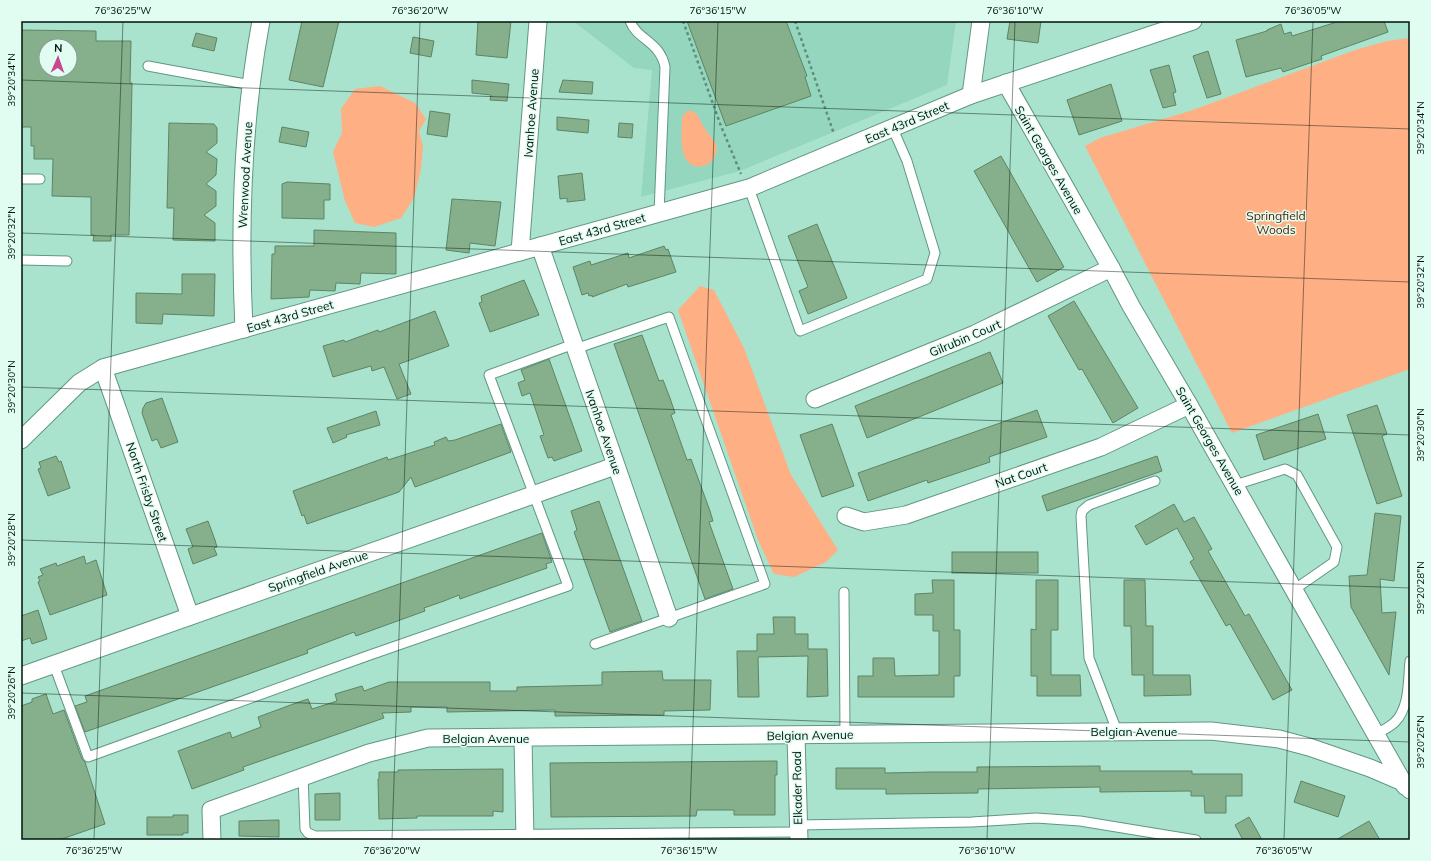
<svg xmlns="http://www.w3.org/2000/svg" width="1431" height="861" font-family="Mulish,sans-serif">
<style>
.built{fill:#95d7be}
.green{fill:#feaf84}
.building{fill:#86af8c;stroke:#5d8564;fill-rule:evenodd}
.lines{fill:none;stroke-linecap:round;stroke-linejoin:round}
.service-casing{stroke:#609783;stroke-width:11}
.minor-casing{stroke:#609783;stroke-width:19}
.path{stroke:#628c7c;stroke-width:2.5;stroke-dasharray:3 3;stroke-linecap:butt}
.service{stroke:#fff;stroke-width:9}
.minor{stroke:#fff;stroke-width:17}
.ticks{fill:none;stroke:#00130c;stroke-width:1;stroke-opacity:0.45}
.labels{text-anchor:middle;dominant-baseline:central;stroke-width:3;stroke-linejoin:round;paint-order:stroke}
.street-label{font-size:12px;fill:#00130c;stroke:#e1fdf2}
.park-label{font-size:12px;fill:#4c2207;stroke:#e1fdf2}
.neatline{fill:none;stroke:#00130c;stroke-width:1.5}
.ticks-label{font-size:10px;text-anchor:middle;fill:#00130c}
</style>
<rect width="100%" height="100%" fill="#a9e3cd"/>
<polygon class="built" points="573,21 956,21 947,85 740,171 641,197 652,70 634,68"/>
<g class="green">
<polygon points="1410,38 1410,369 1232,433 1085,146 1100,138 1190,111 1355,50 1387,41"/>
<polygon points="380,86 415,103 426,119 419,131 423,146 421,169 414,198 401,218 374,227 355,223 345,201 333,152 342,133 341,109 355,89"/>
<path d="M688,110L697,114L703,126L716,144C721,165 692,177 684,155C680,145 682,129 682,117Z"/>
<polygon points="700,286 714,290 744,348 791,475 838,550 826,562 794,577 774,574 758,540 678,310"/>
</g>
<g class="building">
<polygon points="302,21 339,21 323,87 289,80"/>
<polygon points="478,21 511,21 507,58 476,55"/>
<polygon points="687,21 786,21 807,76 805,77 811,96 726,126"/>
<polygon points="1010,21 1041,21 1038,43 1007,39"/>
<polygon points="1340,21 1384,21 1388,32 1321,56 1322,59 1283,72 1281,68 1246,77 1236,40 1267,31 1267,30 1281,24 1284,34 1291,32 1292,36"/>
<path d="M21,30L96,31V41H131L130,83H132L129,235H111V241H93L94,235H91V197L52,196L53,159H34V146H31V127H21ZM46,46H70V70H46Z"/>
<polygon points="196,33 217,38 214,51 192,46"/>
<polygon points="413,37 434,41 431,57 410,53"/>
<polygon points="1208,51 1221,94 1207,98 1193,56"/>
<polygon points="1169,65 1176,92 1173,93 1176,105 1163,108 1150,70"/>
<polygon points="472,80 509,84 507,101 490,100 491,95 472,93"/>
<polygon points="563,80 593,82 592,94 559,92"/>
<polygon points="1111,84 1122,121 1079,135 1067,100"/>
<polygon points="430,111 450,114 447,137 427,134"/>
<polygon points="557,117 589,120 588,133 557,130"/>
<polygon points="169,123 214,124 217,128 217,143 206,152 217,159 216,175 206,184 216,191 216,206 204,215 215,223 215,241 173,240 174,208 167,208"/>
<polygon points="619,123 633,124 632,138 618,137"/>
<polygon points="282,127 309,132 306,147 279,142"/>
<polygon points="1001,156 1064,267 1037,282 974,171"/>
<polygon points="582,173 585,200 567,202 567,198 560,199 558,176"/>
<polygon points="287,182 330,184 330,200 324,200 324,219 282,218 282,184"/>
<polygon points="452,199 501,202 495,246 470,243 469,253 446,250"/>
<polygon points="817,224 847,298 808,314 799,291 808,287 788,236"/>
<polygon points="314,230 396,233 396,274 361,273 360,284 336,283 335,291 310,290 309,297 271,299 272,254 275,254 275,246 314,246"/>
<polygon points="664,246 666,250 668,249 676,272 628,287 627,284 592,297 592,295 589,296 588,293 582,295 573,267 590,261 591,265 628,253 629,258"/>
<polygon points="182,274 215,274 214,316 163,314 162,324 136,323 136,293 182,294"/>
<polygon points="524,280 539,315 490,332 479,303 482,302 481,296"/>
<polygon points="1074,301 1138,408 1113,423 1082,369 1079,370 1048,316"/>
<polygon points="435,311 449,346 399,364 411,394 397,399 384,367 372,371 371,366 333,377 323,346 344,340 345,342 378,330 379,332"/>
<polygon points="642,335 659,381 663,380 670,398 675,413 671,415 687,460 691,459 710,511 713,521 709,522 733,589 705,599 614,344"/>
<polygon points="990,352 1003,383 867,438 855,406"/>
<polygon points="549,359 582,451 554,461 552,457 548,458 540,436 544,435 530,393 522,396 518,383 525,380 521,370"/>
<polygon points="162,398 178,442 161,448 157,439 152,441 142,413 143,408 146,403"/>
<polygon points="1377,405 1387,434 1382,436 1402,496 1377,504 1347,415"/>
<polygon points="1037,410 1047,437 989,457 990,462 928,483 927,480 868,501 858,473"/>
<polygon points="376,411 380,425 346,435 347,437 333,443 327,428"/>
<polygon points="1318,414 1326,439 1264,460 1256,435"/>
<polygon points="501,424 511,452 415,487 411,477 399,492 307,524 304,515 302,516 293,491 387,457 388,460 435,445 434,442 446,437 448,441 455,440"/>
<polygon points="832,424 854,486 822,497 800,435"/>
<polygon points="56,456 59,462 61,461 70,488 48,496 38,469 41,468 39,462"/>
<polygon points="1157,456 1162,471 1047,511 1042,496"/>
<polygon points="599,501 642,621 610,632 574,532 577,530 571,511"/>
<polygon points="1174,504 1184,522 1194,517 1212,549 1208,551 1245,616 1249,614 1292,690 1273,700 1230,624 1226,626 1190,562 1194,559 1177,528 1146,545 1135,526"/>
<polygon points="1375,513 1401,516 1394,581 1380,579 1382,613 1396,612 1389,675 1351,607 1349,576 1367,575"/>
<polygon points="208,521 215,540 217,547 214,548 217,555 193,564 188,549 193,547 186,529"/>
<polygon points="542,533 552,562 546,564 547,568 460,599 459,595 444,601 424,608 425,611 356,636 354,632 307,650 308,653 85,732 75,706 87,702 85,696"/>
<rect x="952" y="552" width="86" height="21"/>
<polygon points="84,556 86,564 96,560 107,595 50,615 38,582 40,581 38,577 43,575 40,569 56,563 57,566"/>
<polygon points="932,580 954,580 954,630 960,630 960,676 954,676 954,697 858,697 858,676 873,676 873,658 894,658 895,676 939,675 939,631 933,631 933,615 915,615 915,594 933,593"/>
<polygon points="1036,580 1058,580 1058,630 1051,630 1051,675 1080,675 1081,696 1037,696 1037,676 1031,676 1031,629 1036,630"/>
<polygon points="1124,580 1145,580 1146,626 1153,626 1153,675 1190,675 1191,695 1144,696 1144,675 1132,675 1131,626 1124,626"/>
<polygon points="38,610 47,639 32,644 30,638 21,641 21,616"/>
<polygon points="773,617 795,617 795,634 808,634 808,649 827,649 828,696 807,697 808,656 758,657 759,697 738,697 737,651 757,651 757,634 774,634"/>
<polygon points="662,671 663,680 711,680 710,710 664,711 664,715 555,716 555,710 447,712 447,707 411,707 411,712 382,713 384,718 243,767 244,770 192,789 178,751 230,732 232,738 261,727 258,717 296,703 308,699 312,709 337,701 335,694 362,686 364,691 389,682 490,682 490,691 517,691 517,687 602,685 602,672"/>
<polygon points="46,694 53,714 64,710 82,759 85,762 105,824 59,840 21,840 21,706 32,702 32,699"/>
<polygon points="777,761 777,775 775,775 775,815 734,815 734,810 697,810 696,816 551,817 550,763"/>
<polygon points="1100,766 1100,771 1192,771 1192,774 1242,774 1242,796 1226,796 1226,813 1205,813 1204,796 1191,796 1191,791 1100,792 1100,787 978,789 978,793 886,794 886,789 836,789 836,768 885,768 885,773 932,772 977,772 977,767"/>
<polygon points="503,769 503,812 493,811 493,816 417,816 417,818 379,819 378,779 379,779 379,772 398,772 398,770"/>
<polygon points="1301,781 1345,796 1338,817 1294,802"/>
<polygon points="340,793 340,820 315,820 315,794"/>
<polygon points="173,815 188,815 188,833 183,833 183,835 147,835 147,817 173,817"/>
<polygon points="1249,817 1256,829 1262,840 1243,840 1235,825"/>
<polygon points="279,820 279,837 239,836 239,821"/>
<polygon points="1369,821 1380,840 1336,840"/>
</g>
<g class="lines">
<defs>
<g id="service">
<path d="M630,21C637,40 660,41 665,67L659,213"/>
<polyline points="148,66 251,85"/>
<polyline points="21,179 40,179"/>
<polyline points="749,188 800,331 927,279 935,253 907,161 893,129"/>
<polyline points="21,260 67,261"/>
<polyline points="575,349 669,317 765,584 595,644"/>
<polyline points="1235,485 1285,469 1297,475 1337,547 1334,562 1295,589"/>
<polyline points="844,592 845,735"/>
<polyline points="54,665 88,757 367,656 568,586 489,375 574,344"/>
<polyline points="1117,731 1089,658 1081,516 1082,511 1089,505 1155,481"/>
<path d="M1377,734C1383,730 1390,727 1395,722C1410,707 1408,679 1410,661"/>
<polyline points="303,775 305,829 308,833 315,836 798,832"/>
<polyline points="798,825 972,822 1036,818 1080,821 1196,840"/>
</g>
<g id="minor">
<polyline points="1006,83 1111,268 1131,306 1189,405 1405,786"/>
<polyline points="971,95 981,21"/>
<polyline points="540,246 669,618"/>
<polyline points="520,252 538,21"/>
<path d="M244,329C239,227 242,122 261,21"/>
<polyline points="103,368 190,616"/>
<polyline points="815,399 975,334 1111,268"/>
<polyline points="21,440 79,383 103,368 749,188 971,95 1193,21"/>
<polyline points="846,516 864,522 906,515 1101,447 1189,405"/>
<polyline points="21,676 615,466"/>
<polyline points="796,736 799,840"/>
<polyline points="523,738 525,840"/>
<polyline points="212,840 211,810 369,753 428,738 1211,731 1279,739 1309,747 1370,768 1405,783 1410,790"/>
</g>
</defs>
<use href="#service" class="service-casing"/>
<use href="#minor" class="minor-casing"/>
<g class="path">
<polyline points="683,21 721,126 741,174"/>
<polyline points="795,21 834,134"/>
</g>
<use href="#service" class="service"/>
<use href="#minor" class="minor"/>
</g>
<path class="ticks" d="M21,80L1410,129M21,233L1410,282M21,387L1410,435M21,540L1410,588M21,693L1410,742M94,840L123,21M392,840L420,21M689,840L718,21M987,840L1015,21M1284,840L1313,21"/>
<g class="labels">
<g class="street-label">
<text transform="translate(531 113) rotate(-86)">Ivanhoe Avenue</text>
<text transform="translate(907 122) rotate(-23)">East 43rd Street</text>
<text transform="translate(1049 160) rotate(60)">Saint Georges Avenue</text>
<text transform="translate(245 175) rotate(-87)">Wrenwood Avenue</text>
<text transform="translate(602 229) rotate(-16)">East 43rd Street</text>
<text transform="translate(290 316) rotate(-16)">East 43rd Street</text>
<text transform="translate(965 338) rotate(-23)">Gilrubin Court</text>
<text transform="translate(604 432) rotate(71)">Ivanhoe Avenue</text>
<text transform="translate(1210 441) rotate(60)">Saint Georges Avenue</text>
<text transform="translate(1021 475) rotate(-19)">Nat Court</text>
<text transform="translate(147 492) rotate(71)">North Frisby Street</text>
<text transform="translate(318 571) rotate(-19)">Springfield Avenue</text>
<text x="1134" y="731">Belgian Avenue</text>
<text transform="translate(810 735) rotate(-1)">Belgian Avenue</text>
<text x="486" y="738">Belgian Avenue</text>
<text transform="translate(797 788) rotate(-91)">Elkader Road</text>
</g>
<g class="park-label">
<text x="1276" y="215">Springfield<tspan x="1276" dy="14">Woods</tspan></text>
</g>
</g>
<rect width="1431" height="861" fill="none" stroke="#e1fdf2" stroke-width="44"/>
<g transform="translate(58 58) rotate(2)"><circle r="19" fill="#e1fdf2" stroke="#879f96"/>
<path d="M0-3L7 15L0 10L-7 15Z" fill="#c84790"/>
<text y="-6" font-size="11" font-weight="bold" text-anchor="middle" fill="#00130c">N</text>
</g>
<rect x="22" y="22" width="1387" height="817" class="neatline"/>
<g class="ticks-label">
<text x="123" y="14">76°36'25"W</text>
<text x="420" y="14">76°36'20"W</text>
<text x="718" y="14">76°36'15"W</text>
<text x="1015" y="14">76°36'10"W</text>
<text x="1313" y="14">76°36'05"W</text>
<text transform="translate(11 80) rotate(-90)" y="4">39°20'34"N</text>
<text transform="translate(1420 128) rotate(-90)" y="4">39°20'34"N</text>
<text transform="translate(11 233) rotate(-90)" y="4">39°20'32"N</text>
<text transform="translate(1420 282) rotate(-90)" y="4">39°20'32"N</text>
<text transform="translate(11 387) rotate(-90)" y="4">39°20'30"N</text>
<text transform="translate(1420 435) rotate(-90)" y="4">39°20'30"N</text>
<text transform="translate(11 540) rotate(-90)" y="4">39°20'28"N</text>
<text transform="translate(1420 588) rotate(-90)" y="4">39°20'28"N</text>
<text transform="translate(11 693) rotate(-90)" y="4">39°20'26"N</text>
<text transform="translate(1420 742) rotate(-90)" y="4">39°20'26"N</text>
<text x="94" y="854">76°36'25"W</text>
<text x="392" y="854">76°36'20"W</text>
<text x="689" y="854">76°36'15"W</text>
<text x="987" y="854">76°36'10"W</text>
<text x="1284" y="854">76°36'05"W</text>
</g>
</svg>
